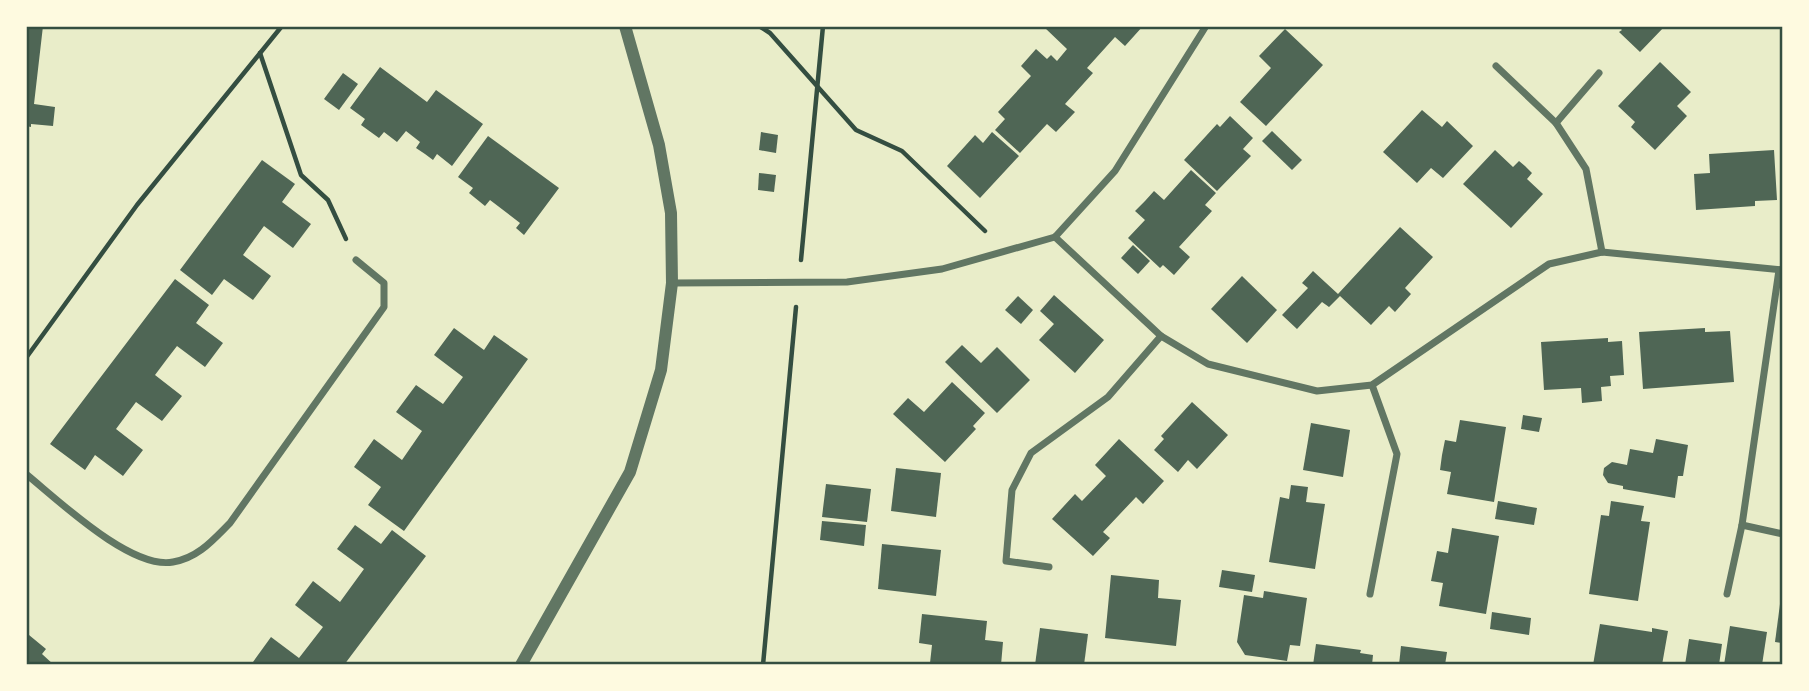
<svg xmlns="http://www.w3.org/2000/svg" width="1809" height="691" font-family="Rubik,sans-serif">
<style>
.building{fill:#4f6655}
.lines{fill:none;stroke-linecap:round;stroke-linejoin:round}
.path{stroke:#344e41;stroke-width:4.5}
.minor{stroke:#617663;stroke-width:7}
.tertiary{stroke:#617663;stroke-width:12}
.neatline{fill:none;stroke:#344e41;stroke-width:2.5}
</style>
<rect width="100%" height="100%" fill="#e9edc9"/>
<g class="building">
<polygon points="26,26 43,26 34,104 55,107 53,126 31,124 31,127 26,126"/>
<polygon points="1047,26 1143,26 1125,46 1115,37 1087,68 1093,73 1065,104 1075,112 1056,132 1047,124 1020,153 995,130 1005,119 998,112 1031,76 1021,66 1036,49 1047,59 1051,55 1057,61 1067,49 1045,28"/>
<polygon points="1618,26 1665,26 1640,52 1619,32 1622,30"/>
<polygon points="1285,29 1323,65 1266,126 1240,102 1271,68 1259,56"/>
<polygon points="1660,62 1691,92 1677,106 1687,116 1655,150 1631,127 1635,122 1618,106"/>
<polygon points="380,67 427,102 436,90 483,124 452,166 437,154 433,160 425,154 416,148 420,142 406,131 397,142 384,132 379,138 361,125 365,119 350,108"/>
<polygon points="343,73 358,84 339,110 324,99"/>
<polygon points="1422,110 1442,127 1447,121 1473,146 1443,178 1431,168 1417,183 1383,152"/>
<polygon points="1230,116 1253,138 1243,149 1251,156 1217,191 1184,160 1217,124 1220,127"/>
<polygon points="1272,131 1302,160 1292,170 1262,141"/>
<polygon points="761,132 778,135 776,153 759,150"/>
<polygon points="992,132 1019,156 980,198 947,166 975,135 983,143"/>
<polygon points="488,136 559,188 524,235 516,228 520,223 490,200 485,206 469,193 473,188 458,177"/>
<polygon points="1495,150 1513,167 1519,161 1525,166 1532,173 1527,179 1543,194 1511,228 1463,184"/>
<polygon points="1774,150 1777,200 1755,201 1755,206 1696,210 1694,174 1710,173 1709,154"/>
<polygon points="262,160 295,184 282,202 311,224 293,248 264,226 243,255 271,276 253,300 224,279 212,295 180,270"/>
<polygon points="1191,170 1216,193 1205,205 1212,211 1179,247 1190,257 1174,275 1163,265 1160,268 1128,238 1145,220 1135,211 1145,201 1154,191 1164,200"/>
<polygon points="759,173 776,175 774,192 758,190"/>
<polygon points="1400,227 1433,257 1405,288 1411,294 1395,312 1389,306 1371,325 1340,296 1329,307 1322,302 1297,329 1282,315 1308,288 1302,283 1313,271 1338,294"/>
<polygon points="1133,245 1150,261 1138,274 1121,258"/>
<polygon points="1242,276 1277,310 1247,343 1211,309"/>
<polygon points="175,279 209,305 196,323 223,343 205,367 177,346 167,359 155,375 182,396 162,421 136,402 116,429 143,450 123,476 95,455 85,470 50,444"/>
<polygon points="1054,295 1104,340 1075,373 1039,340 1054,324 1040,311"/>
<polygon points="1018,296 1033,310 1021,324 1005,310"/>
<polygon points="454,328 484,350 494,335 528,359 404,531 368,505 381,487 354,467 374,439 402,460 422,431 396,412 416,385 443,404 463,377 434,355"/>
<polygon points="1705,328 1705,332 1730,331 1734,382 1643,389 1639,332"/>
<polygon points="1608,338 1608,342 1622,341 1624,375 1610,376 1611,386 1601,387 1602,401 1582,403 1581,388 1544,390 1541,342"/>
<polygon points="962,345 981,363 997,347 1030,380 997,413 945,362"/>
<polygon points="952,382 985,413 973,426 976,429 945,462 893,414 908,398 924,412"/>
<polygon points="1192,402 1228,435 1197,469 1188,460 1178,472 1154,450 1164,439 1161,436"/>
<polygon points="1523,415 1542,418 1539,432 1521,429"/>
<polygon points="1460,420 1506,427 1494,502 1447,494 1451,472 1440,470 1442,455 1445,440 1456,442"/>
<polygon points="1311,423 1350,430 1343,477 1303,470"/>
<polygon points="1119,439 1164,481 1143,504 1136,497 1103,532 1110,538 1093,556 1052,519 1075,494 1082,501 1106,476 1095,465"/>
<polygon points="1656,439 1688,445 1683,476 1678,476 1675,498 1623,489 1623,486 1608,483 1603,475 1604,468 1612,462 1627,465 1630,449 1653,453"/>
<polygon points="896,468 941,473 936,517 891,511"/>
<polygon points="826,484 871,489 867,522 822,517"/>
<polygon points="1291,485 1308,487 1306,502 1325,504 1315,569 1269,562 1280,497 1289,499"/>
<polygon points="1498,501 1537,508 1534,525 1495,519"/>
<polygon points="1611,501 1644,506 1641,521 1650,522 1638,601 1589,594 1601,515 1609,516"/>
<polygon points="822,521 866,525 864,546 820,540"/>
<polygon points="355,525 381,544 392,530 426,556 344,665 257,665 253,662 271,637 299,658 323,627 295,605 313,581 340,602 364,569 337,549"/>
<polygon points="1452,528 1499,536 1486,614 1439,606 1443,583 1431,581 1437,551 1448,553"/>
<polygon points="882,544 941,550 936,596 878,589"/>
<polygon points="1222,570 1255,575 1252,592 1219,587"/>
<polygon points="1111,575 1159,580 1158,598 1181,600 1176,646 1105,638"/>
<polygon points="1264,591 1307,598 1300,646 1290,645 1287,661 1245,655 1237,642 1244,595 1263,598"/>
<polygon points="1780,604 1783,604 1783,643 1775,642"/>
<polygon points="1492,612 1531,618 1529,635 1490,629"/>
<polygon points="922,614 987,621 985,640 1003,642 1001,665 930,663 932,645 919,643"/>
<polygon points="1600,624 1652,632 1652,628 1668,631 1662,665 1593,665"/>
<polygon points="1730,626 1767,632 1762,665 1724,665"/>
<polygon points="1040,628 1088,634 1084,665 1035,665"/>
<polygon points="29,635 46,649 42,654 54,665 26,665"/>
<polygon points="1689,639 1722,644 1719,665 1685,665"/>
<polygon points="1316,644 1361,650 1360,653 1373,655 1372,665 1313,665"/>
<polygon points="1401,646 1447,652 1445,665 1399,665"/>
</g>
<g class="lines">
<g class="path">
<polyline points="759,26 770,33 856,130 902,151 985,231"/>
<polyline points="260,53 301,175 328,200 346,239"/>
<polyline points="801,260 823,26"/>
<polyline points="26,358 137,205 282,26"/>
<polyline points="763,665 796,307"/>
</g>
<g class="minor">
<polyline points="1496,66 1556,123 1586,169 1602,252"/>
<polyline points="1556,123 1599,73"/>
<polyline points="1055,237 1161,336 1208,364 1317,391 1372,385 1549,264 1602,252 1783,270"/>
<polyline points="672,283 847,282 942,269 1055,237 1115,171 1206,26"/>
<path d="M26,474C58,500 131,570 173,562C198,558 213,540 230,523L384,307V283L356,260"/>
<polyline points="1742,525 1783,534"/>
<polyline points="1049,567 1006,561 1012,490 1031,453 1108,397 1161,336"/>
<polyline points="1370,594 1397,454 1372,385"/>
<polyline points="1727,594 1742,525 1779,270"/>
</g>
<polyline class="tertiary" points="521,665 630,472 661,370 672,283 671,213 659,145 625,26"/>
</g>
<rect width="1809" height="691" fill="none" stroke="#fefae0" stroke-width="56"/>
<rect x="28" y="28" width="1753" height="635" class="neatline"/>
</svg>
